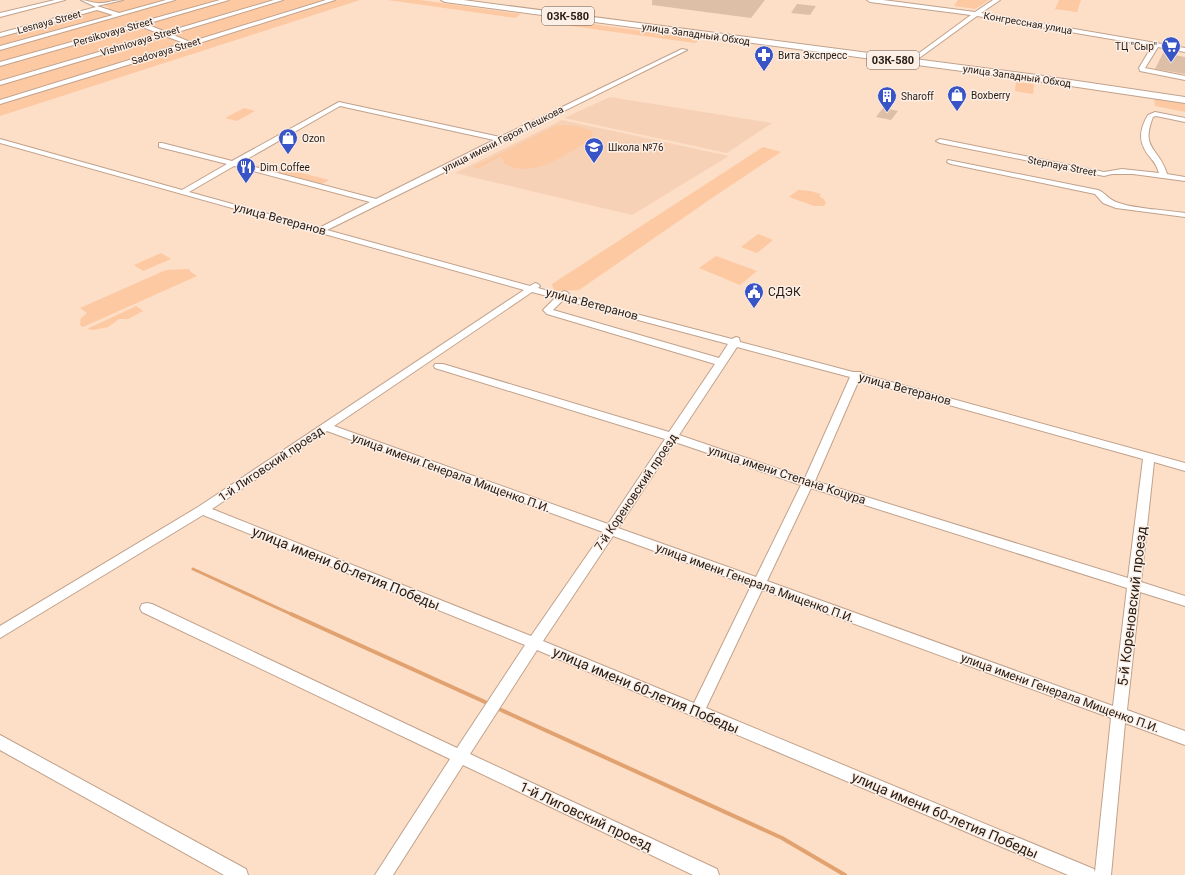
<svg xmlns="http://www.w3.org/2000/svg" width="1185" height="875" font-family="Roboto,sans-serif">
<style>
.built{fill:#f7d1b6}
.green{fill:#fdc9a2}
.lines{fill:none;stroke-linecap:round;stroke-linejoin:round}
.stream-far1{stroke:#e1a270;stroke-width:3}
.stream{stroke:#e1a270;stroke-width:4}
.building{fill:#ddbfa8}
.minor-casing{stroke:#c0a28c;stroke-width:2}
.highway-casing{stroke:#c0a28c;stroke-width:2}
.minor{fill:#fff;fill-rule:evenodd}
.highway{fill:#fff;fill-rule:evenodd}
.labels{text-anchor:middle;dominant-baseline:central;stroke-width:3;stroke-linejoin:round;paint-order:stroke}
.far-street-label{font-size:10px;fill:#261b13;stroke:#fcefe6}
.far-poi-label{font-size:10px;fill:#261b13;stroke:#fcefe6;text-anchor:start}
.shield{fill:#fcefe6;stroke:#665b52;stroke-width:1}
.shield-label{font-size:11px;font-weight:bold;fill:#261b13}
.street-label{font-size:12px;fill:#261b13;stroke:#fcefe6}
.poi-label{font-size:12px;fill:#261b13;stroke:#fcefe6;text-anchor:start}
.near-street-label{font-size:14px;fill:#261b13;stroke:#fcefe6}
</style>
<rect width="100%" height="100%" fill="#fddec7"/>
<g class="built">
<polygon points="610,97 772,123 727,153 564,118"/>
<polygon points="562,120 729,156 632,215 455,173"/>
</g>
<g class="green">
<polygon points="86,0 360,0 0,116 0,36 109,8 102,4"/>
<polygon points="388,0 420,0 521,14 515,18"/>
<polygon points="958,0 989,0 975,9 954,6"/>
<polygon points="1059,0 1081,0 1077,12 1055,9"/>
<polygon points="548,18 701,39 695,43 542,22"/>
<polygon points="1016,82 1034,84 1033,94 1015,91"/>
<polygon points="1154,97 1185,102 1185,112 1155,106"/>
<polygon points="244,108 255,111 237,121 225,118"/>
<path d="M565,125L578,126L592,131L593,136L591,140C567,153 532,181 504,163L501,156L477,169L473,167L555,126Z"/>
<polygon points="763,147 781,152 712,198 579,290 554,291 552,284"/>
<polygon points="262,163 329,180 322,184 256,167"/>
<polygon points="798,190 810,191 821,194 819,196 824,199 826,204 823,206 814,206 789,197"/>
<polygon points="758,234 773,240 757,253 741,247"/>
<polygon points="161,253 171,259 143,271 134,265"/>
<polygon points="716,256 757,271 740,285 699,268"/>
<polygon points="189,269 191,272 197,276 83,327 80,325 81,318 87,313 80,308 166,270"/>
<polygon points="136,306 143,311 128,319 119,319 108,327 94,330 87,329"/>
</g>
<g class="lines">
<polyline class="stream-far1" points="193,569 293,615"/>
<g class="stream">
<polyline points="291,614 485,702"/>
<polyline points="499,709 782,838 845,875"/>
</g>
</g>
<g class="building">
<polygon points="652,0 765,0 751,18 652,5"/>
<polygon points="797,4 816,6 810,15 791,13"/>
<polygon points="1163,53 1185,57 1185,74 1155,69"/>
<polygon points="883,108 898,111 891,120 876,117"/>
</g>
<g class="lines">
<defs>
<g id="minor">
<polygon points="55,0 65,0 0,17 0,13"/>
<path d="M81,0C87,0 92,3 97,3C104,4 114,0 123,0L97,6L119,13L166,0H175L0,50V46L113,15L97,10L0,37V33L96,7Z"/>
<polygon points="220,0 229,0 146,24 166,32 274,0 283,0 171,34 190,42 326,0 335,0 193,45 0,104 0,100 184,43 165,36 0,85 0,81 160,34 140,26 0,66 0,62 136,24 136,22 141,22"/>
<polygon points="867,0 883,0 975,12 993,0 1000,0 981,13 1185,48 1185,52 1158,47 1145,68 1185,76 1185,80 1140,71 1139,68 1152,46 977,16 915,61 911,61 911,59 971,15 870,2"/>
<path d="M682,49L687,50L465,160L459,165L327,230L530,286L535,283L538,284L540,286L538,288L559,294L564,291L567,292L569,294L567,296L732,339L736,337L739,338L740,342L853,372H861L862,374L1185,463V471L1154,462L1141,582L1185,596V606L1140,592L1127,710L1185,731V745L1125,723L1111,875H1068L537,650L470,754L717,869L719,875H693L463,765L393,875H375L450,759L142,612L140,608L142,604L147,603L152,604L457,748L525,645L203,515L0,638V626L198,507L524,290L0,143V139L182,190L227,164L159,147V143H162L232,161L339,102L500,137ZM340,106L494,140L376,199L240,163ZM234,166L370,202L319,228L189,192ZM532,292L555,298L543,310L547,314L715,364L669,432L443,364H435L434,366L435,368L665,439L608,524L334,426ZM563,300L728,344L719,358L553,310ZM737,347L850,377L805,478L679,435ZM859,380L1143,459L1128,578L815,481ZM327,431L603,532L531,636L212,509ZM675,442L801,485L756,577L618,528ZM811,488L1127,588L1113,706L767,581ZM613,536L751,586L694,703L543,641ZM762,590L1111,718L1095,872L1094,869L706,708Z"/>
<path d="M1155,112L1185,118V122L1156,116L1153,117C1140,150 1159,147 1167,174L1185,177V181L1133,174H1112L1104,176L940,143L936,141L940,139L1104,172L1122,169L1159,173C1155,159 1149,159 1144,148C1138,137 1142,125 1148,115Z"/>
<path d="M948,160L1098,190C1105,192 1108,200 1119,203C1136,209 1166,210 1185,213V217L1116,208L1103,203L1095,194L951,164L947,162Z"/>
<polygon points="0,735 246,869 248,875 224,875 0,750"/>
</g>
<polygon id="highway" points="441,0 463,0 1037,75 1185,97 1185,103 1037,81 445,2"/>
</defs>
<use href="#minor" class="minor-casing"/>
<use href="#highway" class="highway-casing"/>
<use href="#minor" class="minor"/>
<use href="#highway" class="highway"/>
</g>
<defs>
<symbol id="supermarket-pin" viewBox="-11 -11 22 30"><path d="M0 17L-7.5 6A9.5 9.5 0 1 1 7.5 6Z" fill="#3854c6" stroke="#fcefe6"/><path d="M-6-5.5h2.5l.6 2H6L4.5 2H-2.5L-4.4-4H-6ZM-1.5 3.2a1.3 1.3 0 1 0 .1 0ZM3 3.2a1.3 1.3 0 1 0 .1 0Z" fill="#fff"/></symbol>
<symbol id="pharmacy-pin" viewBox="-11 -11 22 30"><path d="M0 17L-7.5 6A9.5 9.5 0 1 1 7.5 6Z" fill="#3854c6" stroke="#fcefe6"/><path d="M-2-6h4v4h4v4h-4v4h-4v-4h-4v-4h4Z" fill="#fff"/></symbol>
<symbol id="shop-pin" viewBox="-11 -11 22 30"><path d="M0 17L-7.5 6A9.5 9.5 0 1 1 7.5 6Z" fill="#3854c6" stroke="#fcefe6"/><path d="M-5-2.5h2.3a2.7 3.5 0 0 1 5.4 0H5L5.5 6h-11ZM-1.5-2.5h3a1.5 2.3 0 0 0-3 0Z" fill="#fff"/></symbol>
<symbol id="building-pin" viewBox="-11 -11 22 30"><path d="M0 17L-7.5 6A9.5 9.5 0 1 1 7.5 6Z" fill="#3854c6" stroke="#fcefe6"/><path d="M-4-6H4V6H1V3H-1V6H-4ZM-2.5-4.3h1.7v1.8h-1.7ZM.8-4.3h1.7v1.8H.8ZM-2.5-1h1.7V.8h-1.7ZM.8-1h1.7V.8H.8Z" fill="#fff"/></symbol>
<symbol id="school-pin" viewBox="-11 -11 22 30"><path d="M0 17L-7.5 6A9.5 9.5 0 1 1 7.5 6Z" fill="#3854c6" stroke="#fcefe6"/><path d="M0-5L7-2L0 1L-7-2ZM-4 1L0 2.5L4 1V4Q0 6-4 4Z" fill="#fff"/></symbol>
<symbol id="restaurant-pin" viewBox="-11 -11 22 30"><path d="M0 17L-7.5 6A9.5 9.5 0 1 1 7.5 6Z" fill="#3854c6" stroke="#fcefe6"/><path d="M-5-6h1v4h1v-4h1v4h1v-4h1v5L-1.5 .5V6h-2V.5L-5-1ZM5-6V6H3V1.5H1.5Q1.5-4 5-6Z" fill="#fff"/></symbol>
<symbol id="civic-pin" viewBox="-11 -11 22 30"><path d="M0 17L-7.5 6A9.5 9.5 0 1 1 7.5 6Z" fill="#3854c6" stroke="#fcefe6"/><path d="M-.6-6.5H3V-4.5H.6V-3L4-1V1h2V6H-6V1h2V-1L-.6-3ZM-1.2 2.5V6h2.4V2.5Z" fill="#fff"/></symbol>
</defs>
<g fill-rule="evenodd">
<use href="#supermarket-pin" x="1160" y="35" width="22" height="30"/>
<use href="#pharmacy-pin" x="753" y="44" width="22" height="30"/>
<use href="#shop-pin" x="946" y="84" width="22" height="30"/>
<use href="#building-pin" x="876" y="85" width="22" height="30"/>
<use href="#shop-pin" x="277" y="127" width="22" height="30"/>
<use href="#school-pin" x="583" y="136" width="22" height="30"/>
<use href="#restaurant-pin" x="235" y="156" width="22" height="30"/>
<use href="#civic-pin" x="743" y="281" width="22" height="30"/>
</g>
<g class="labels">
<g class="far-street-label">
<text transform="translate(49 22) rotate(-15)">Lesnaya Street</text>
<text transform="translate(1028 23) rotate(10)">Конгрессная улица</text>
<text transform="translate(113 32) rotate(-16)">Persikovaya Street</text>
<text transform="translate(696 34) rotate(8)">улица Западный Обход</text>
<text transform="translate(140 41) rotate(-17)">Vishniovaya Street</text>
<text transform="translate(166 51) rotate(-17)">Sadovaya Street</text>
<text transform="translate(1017 76) rotate(8)">улица Западный Обход</text>
<text transform="translate(503 139) rotate(-27)">улица имени Героя Пешкова</text>
<text transform="translate(1062 166) rotate(11)">Stepnaya Street</text>
</g>
<g class="far-poi-label">
<text x="1157" y="46" text-anchor="end">ТЦ "Сыр"</text>
<text x="778" y="55">Вита Экспресс</text>
<text x="971" y="95">Boxberry</text>
<text x="901" y="96">Sharoff</text>
<text x="302" y="138">Ozon</text>
<text x="608" y="147">Школа №76</text>
<text x="260" y="167">Dim Coffee</text>
</g>
<g class="shield">
<rect x="542" y="7" width="52" height="18" rx="3"/>
<rect x="867" y="51" width="52" height="18" rx="3"/>
</g>
<g class="shield-label">
<text x="568" y="16">03К-580</text>
<text x="893" y="60">03К-580</text>
</g>
<g class="street-label">
<text transform="translate(280 219) rotate(15)">улица Ветеранов</text>
<text transform="translate(592 304) rotate(15)">улица Ветеранов</text>
<text transform="translate(905 389) rotate(15)">улица Ветеранов</text>
<text transform="translate(271 464) rotate(-34)">1-й Лиговский проезд</text>
<text transform="translate(451 473) rotate(20)">улица имени Генерала Мищенко П.И.</text>
<text transform="translate(787 475) rotate(18)">улица имени Степана Коцура</text>
<text transform="translate(636 492) rotate(-56)">7-й Кореновский проезд</text>
<text transform="translate(755 583) rotate(20)">улица имени Генерала Мищенко П.И.</text>
<text transform="translate(1060 693) rotate(20)">улица имени Генерала Мищенко П.И.</text>
</g>
<g class="poi-label">
<text x="768" y="292">СДЭК</text>
</g>
<g class="near-street-label">
<text transform="translate(346 568) rotate(22)">улица имени 60-летия Победы</text>
<text transform="translate(1132 606) rotate(-83)">5-й Кореновский проезд</text>
<text transform="translate(646 690) rotate(23)">улица имени 60-летия Победы</text>
<text transform="translate(945 815) rotate(23)">улица имени 60-летия Победы</text>
<text transform="translate(586 816) rotate(25)">1-й Лиговский проезд</text>
</g>
</g>
</svg>
